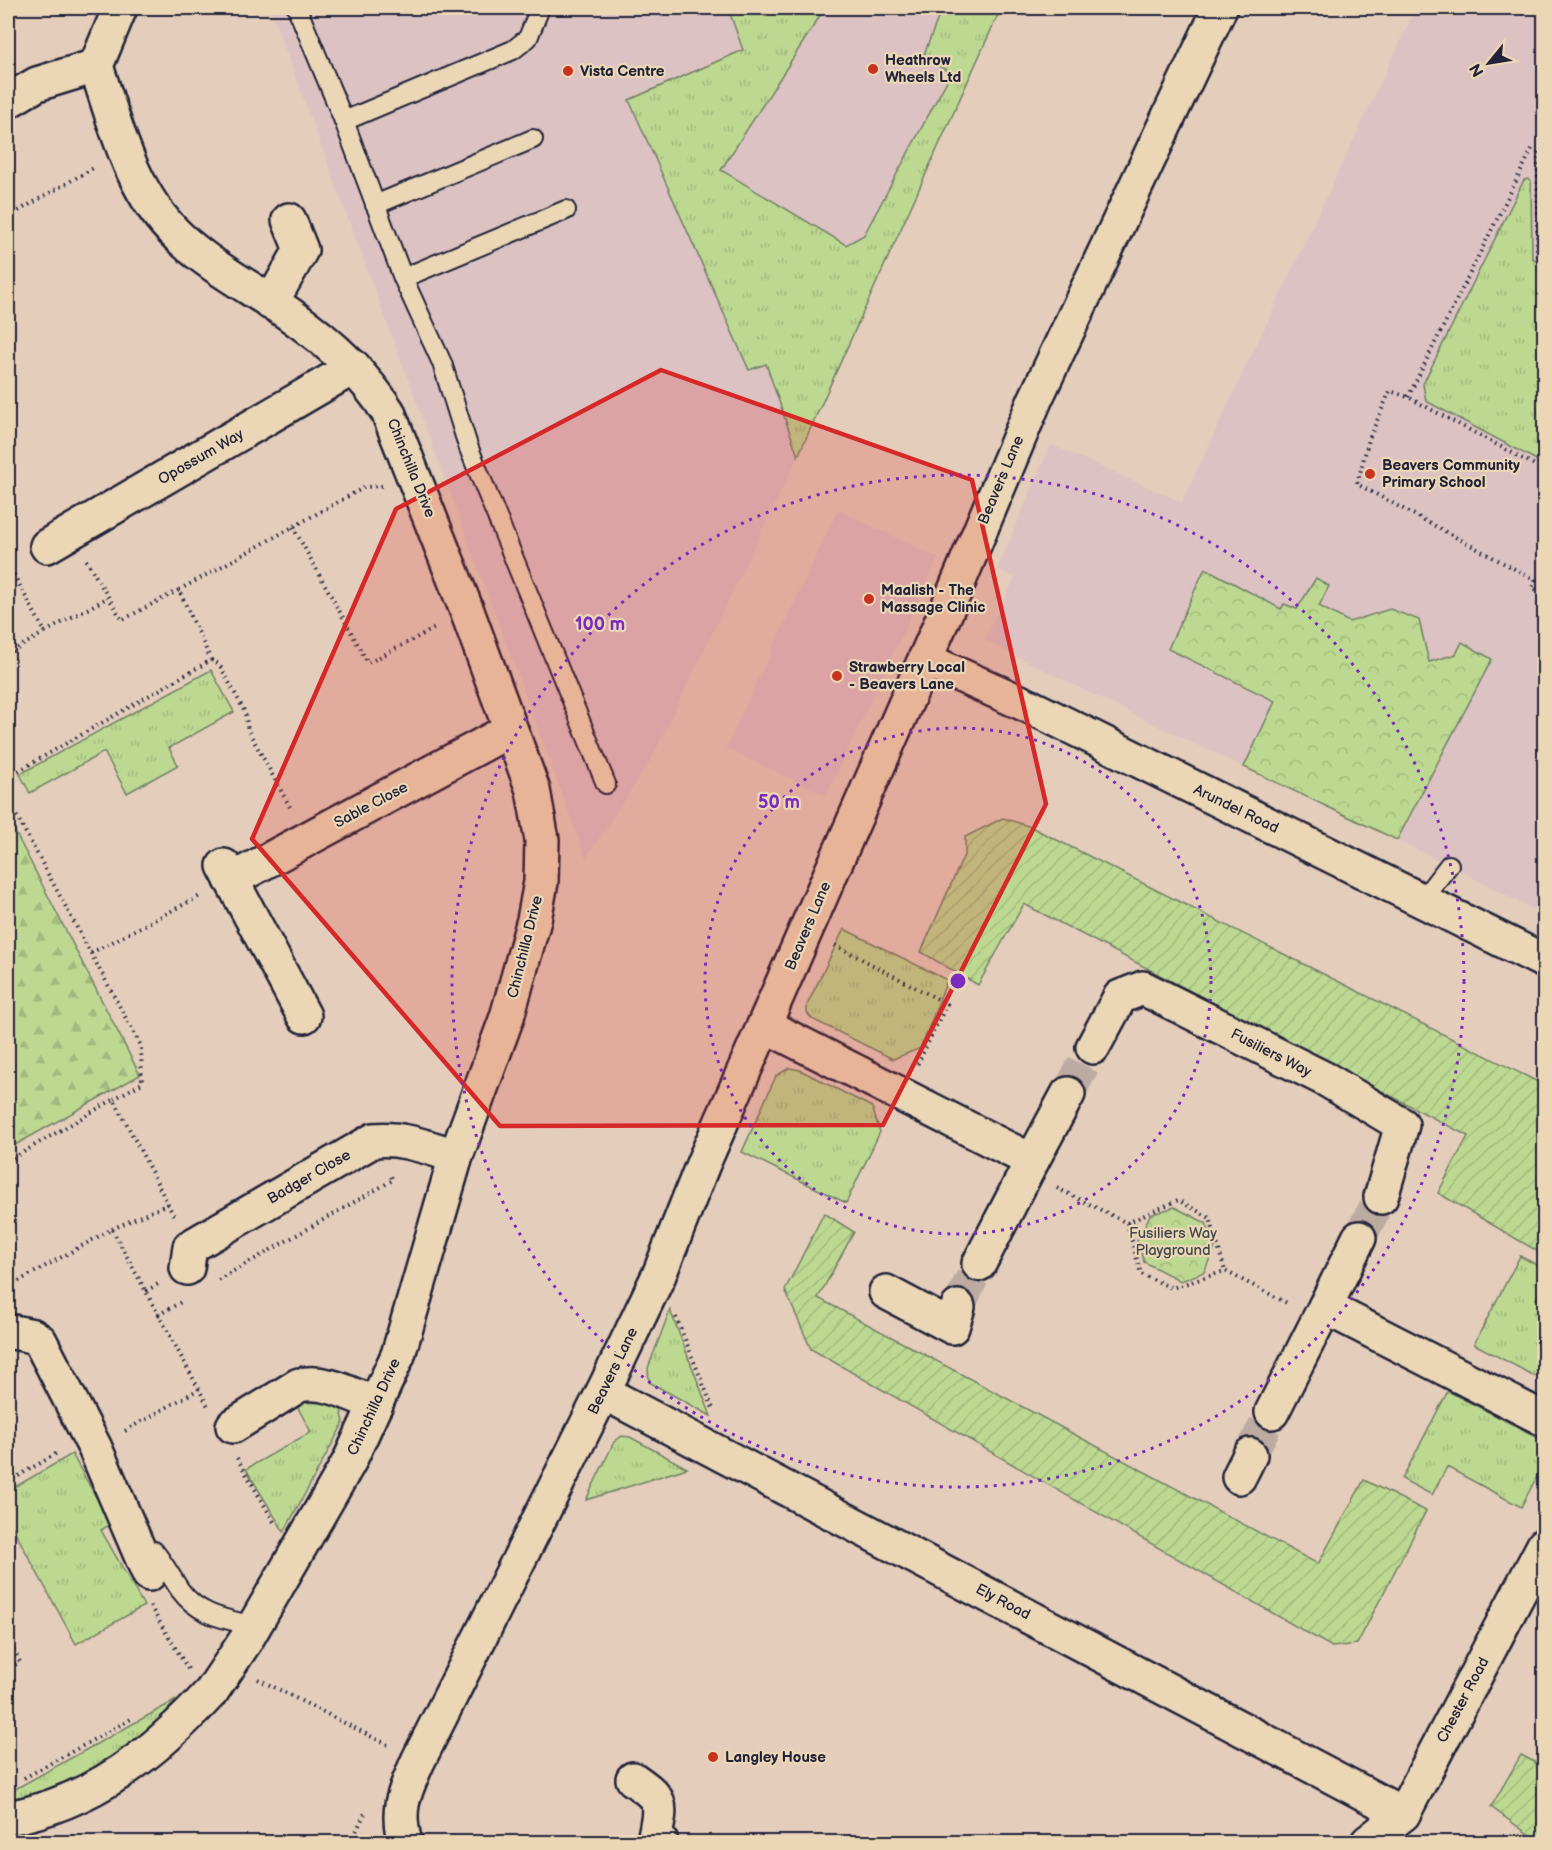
<svg xmlns="http://www.w3.org/2000/svg" width="1552" height="1850" font-family="'Balsamiq Sans',sans-serif">
<style>
.built{fill:#dcc2c2}
.grass{fill:url(#grass-tufts);stroke:#707e66;stroke-width:1.5}
.forest{fill:url(#forest-firs);stroke:#707e66;stroke-width:1.5}
.park{fill:url(#park-crowns);stroke:#707e66;stroke-width:1.5}
.garden{fill:url(#garden-furrows);stroke:#707e66;stroke-width:1.5}
.lines{fill:none;stroke-linecap:round;stroke-linejoin:round}
.street-tunnel{stroke:#bdaba1;stroke-width:33;stroke-dasharray:33 16;stroke-linecap:butt}
.lane-casing{stroke:#22223b;stroke-width:22}
.street-casing{stroke:#22223b;stroke-width:38}
.path{stroke:#22223b;stroke-width:4;stroke-dasharray:1.5 4.5;stroke-linecap:butt}
.lane{stroke:#ebd7b5;stroke-width:18}
.street{stroke:#ebd7b5;stroke-width:33}
.street-bridge-casing{stroke:#22223b;stroke-width:38;stroke-linecap:butt}
.street-bridge{stroke:#ebd7b5;stroke-width:33}
.marked{fill:#d62828;fill-opacity:0.2;stroke:#d62828;stroke-width:4.5;stroke-linejoin:round}
.ring{fill:none;stroke:#7b2cbf;stroke-width:3;stroke-dasharray:3 6}
.poi-dot{fill:#c8321e;stroke:#ebd7b5;stroke-width:2}
.labels{text-anchor:middle;dominant-baseline:central;stroke-width:4.5;stroke-linejoin:round;paint-order:stroke}
.poi-label{font-size:15px;font-weight:bold;fill:#22223b;stroke:#ebd7b5;text-anchor:start}
.street-label{font-size:15px;fill:#22223b;stroke:#ebd7b5}
.park-label{font-size:15px;fill:#41474c;stroke:#ebd7b5}
.centre{fill:#7b2cbf;stroke:#ebd7b5;stroke-width:3}
.ring-label{font-size:18px;text-anchor:middle;font-weight:bold;fill:#7b2cbf;stroke:#ebd7b5;stroke-width:4.5;stroke-linejoin:round;paint-order:stroke}
</style>
<defs>
<pattern id="grass-tufts" width="24" height="20" patternUnits="userSpaceOnUse" patternTransform="scale(1.5)"><rect width="24" height="20" fill="#bdd991"/><path d="M3 7l-1-3M5 7V3M7 7l1-3M15 17l-1-3M17 17v-4M19 17l1-3" fill="none" stroke="#a2ba7e"/></pattern>
<pattern id="forest-firs" width="22" height="20" patternUnits="userSpaceOnUse" patternTransform="scale(1.5)"><rect width="22" height="20" fill="#bdd991"/><path d="M5 1l3.5 6h-7zM16 11l3.5 6h-7z" fill="#a2ba7e"/></pattern>
<pattern id="park-crowns" width="20" height="18" patternUnits="userSpaceOnUse" patternTransform="scale(1.5)"><rect width="20" height="18" fill="#bdd991"/><path d="M2 6a3 3 0 1 1 6 0M12 15a3 3 0 1 1 6 0" fill="none" stroke="#a2ba7e"/></pattern>
<pattern id="garden-furrows" width="10" height="10" patternUnits="userSpaceOnUse" patternTransform="scale(1.5)"><rect width="10" height="10" fill="#bdd991"/><path d="M-1 1l2-2M0 10L10 0M9 11l2-2" fill="none" stroke="#a2ba7e"/></pattern>
</defs>
<rect width="100%" height="100%" fill="#e4cdbb"/>
<filter id="ink" filterUnits="userSpaceOnUse"><feTurbulence type="fractalNoise" baseFrequency=".0167" numOctaves="2"/><feDisplacementMap in="SourceGraphic" scale="12" xChannelSelector="R" yChannelSelector="G"/><feConvolveMatrix kernelMatrix="1 2 1 2 8 2 1 2 1" color-interpolation-filters="sRGB"/></filter>
<g filter="url(#ink)">
<g class="built">
<polygon points="270,8 942,8 923,56 951,72 864,235 846,245 757,191 765,364 798,456 650,761 586,858"/>
<polygon points="1416,8 1544,8 1544,915 1449,865 1112,704 984,640 1015,578 997,569 1051,445 1182,502"/>
<polygon points="838,510 938,558 826,795 726,748"/>
</g>
<g class="grass">
<polygon points="728,8 825,8 721,170 846,245 864,235 951,73 923,57 942,8 1001,8 798,456 766,364 749,370 629,100 743,50"/>
<polygon points="1528,179 1531,181 1532,258 1544,265 1544,464 1426,401 1423,384 1524,180"/>
<polygon points="211,670 234,712 169,748 178,765 127,793 104,752 30,793 20,774"/>
<polygon points="844,929 947,980 921,1048 893,1059 812,1019 807,1013 807,1005"/>
<polygon points="789,1068 800,1070 872,1107 880,1132 846,1203 742,1152 776,1076"/>
<polygon points="1520,1256 1544,1269 1544,1283 1536,1299 1544,1304 1544,1381 1474,1344"/>
<polygon points="670,1310 711,1416 649,1382 648,1368"/>
<polygon points="1448,1391 1544,1441 1544,1463 1521,1507 1447,1467 1432,1495 1402,1479"/>
<polygon points="324,1398 341,1410 344,1422 284,1532 246,1469 311,1432 297,1406 301,1399"/>
<polygon points="622,1436 630,1437 687,1468 586,1500 614,1442"/>
<polygon points="72,1454 111,1524 101,1530 144,1606 76,1644 8,1519 8,1491"/>
<path d="M176,1700C163,1715 150,1732 134,1744C107,1766 42,1801 8,1801V1793Z"/>
</g>
<polygon class="forest" points="8,818 140,1075 8,1149"/>
<g class="park">
<polygon points="1205,568 1281,609 1284,604 1297,609 1316,578 1329,586 1319,606 1349,622 1390,609 1419,620 1429,662 1456,654 1462,642 1492,659 1397,840 1244,767 1275,701 1168,649"/>
<polygon points="1174,1207 1206,1223 1215,1247 1204,1272 1181,1281 1144,1262 1137,1241 1150,1215"/>
</g>
<g class="garden">
<polygon points="1003,818 1031,827 1544,1085 1544,1255 1438,1193 1468,1136 1024,904 978,985 921,952 965,853 965,837"/>
<polygon points="824,1213 854,1232 818,1298 1318,1564 1364,1480 1426,1511 1357,1644 1332,1647 811,1349 785,1290"/>
<polygon points="1521,1755 1544,1767 1544,1842 1539,1842 1491,1807"/>
</g>
<g class="lines">
<g class="street-tunnel">
<polyline points="1068,1094 1093,1047"/>
<polyline points="1359,1238 1381,1197"/>
<polyline points="958,1307 979,1264"/>
<polyline points="1250,1455 1272,1412"/>
</g>
<defs>
<g id="lane">
<polyline points="297,8 344,121 403,278 442,363 468,446 606,784"/>
<polyline points="344,121 513,50 528,38 540,8"/>
<polyline points="375,205 533,139"/>
<polyline points="403,278 566,210"/>
<polyline points="1421,901 1449,865"/>
<path d="M140,1550L154,1551C164,1563 171,1577 180,1590C199,1616 225,1619 254,1626"/>
</g>
<g id="street">
<path d="M120,8L96,66C116,126 131,192 179,237C213,269 254,289 292,316C329,342 364,374 388,412L467,611L533,790L542,840L541,882L534,920L507,1017L456,1156L398,1355L349,1462L246,1640"/>
<polyline points="8,101 37,84 96,66"/>
<polyline points="271,303 301,250 289,220"/>
<polyline points="47,546 354,367"/>
<polyline points="926,660 1031,707 1544,961"/>
<polyline points="224,866 304,1016"/>
<polyline points="231,880 510,730"/>
<polyline points="766,1026 1032,1161 1068,1094"/>
<polyline points="1093,1047 1120,997 1143,988 1327,1080 1402,1125 1381,1197"/>
<polyline points="1359,1238 1325,1307 1544,1419"/>
<polyline points="979,1264 1032,1161"/>
<path d="M187,1268L190,1247L374,1140C402,1137 429,1148 456,1156"/>
<polyline points="886,1292 952,1327 958,1307"/>
<polyline points="8,1331 33,1336 40,1341 95,1448 149,1574"/>
<polyline points="603,1392 1403,1814"/>
<polyline points="1272,1412 1325,1307"/>
<path d="M233,1426L299,1385C326,1379 351,1395 376,1404"/>
<polyline points="1239,1477 1250,1455"/>
<path d="M633,1779C662,1799 662,1802 655,1836L661,1842"/>
<path d="M8,1818C92,1803 155,1753 212,1691"/>
<path d="M405,1842C395,1809 405,1791 418,1761L603,1392L659,1275L703,1164L948,607L1035,400L1220,8"/>
<polyline points="1368,1842 1403,1814 1544,1545"/>
</g>
</defs>
<use href="#lane" class="lane-casing"/>
<use href="#street" class="street-casing"/>
<g class="path">
<polyline points="203,8 204,9"/>
<polyline points="1538,152 1537,254 1544,258"/>
<polyline points="8,217 95,167"/>
<polyline points="1408,397 1534,145"/>
<polyline points="1544,470 1408,397 1390,391 1369,439 1357,484 1535,580 1532,588 1544,594"/>
<polyline points="293,527 368,663 437,627"/>
<polyline points="8,564 45,632 8,654"/>
<polyline points="179,590 365,487 382,486"/>
<polyline points="45,632 107,598"/>
<polyline points="211,660 219,664 245,712 248,730 291,809"/>
<polyline points="8,777 211,660 179,590 122,620 86,560"/>
<polyline points="8,800 141,1046 142,1083 114,1099"/>
<polyline points="835,945 947,1004 917,1065"/>
<polyline points="91,953 202,895"/>
<polyline points="8,1161 114,1099 175,1218"/>
<polyline points="1057,1188 1127,1223 1141,1274 1172,1288 1225,1271 1289,1304"/>
<polyline points="1127,1223 1178,1200 1210,1218 1225,1271"/>
<polyline points="112,1229 168,1204"/>
<polyline points="218,1280 393,1180 389,1173"/>
<polyline points="8,1287 112,1229 208,1406"/>
<polyline points="146,1291 160,1283"/>
<polyline points="158,1315 181,1302"/>
<polyline points="676,1317 714,1411"/>
<polyline points="125,1431 199,1389"/>
<polyline points="237,1458 274,1522"/>
<polyline points="8,1482 59,1452"/>
<polyline points="150,1606 188,1669"/>
<polyline points="8,1639 20,1662 8,1669"/>
<polyline points="258,1679 388,1745"/>
<polyline points="24,1778 131,1719"/>
<polyline points="351,1842 366,1811"/>
</g>
<use href="#lane" class="lane"/>
<use href="#street" class="street"/>
<defs>
<polyline id="street-bridge" points="212,1691 246,1640"/>
</defs>
<use href="#street-bridge" class="street-bridge-casing"/>
<use href="#street-bridge" class="street-bridge"/>
</g>
</g>
<path class="marked" d="M661,370L972,480L1046,804L883,1125L500,1126L252,839L396,509Z"/>
<g class="ring">
<circle cx="958" cy="981" r="253"/>
<circle cx="958" cy="981" r="506"/>
</g>
<g class="poi-dot">
<circle cx="873" cy="69" r="6"/>
<circle cx="568" cy="71" r="6"/>
<circle cx="1370" cy="474" r="6"/>
<circle cx="869" cy="599" r="6"/>
<circle cx="837" cy="676" r="6"/>
<circle cx="713" cy="1757" r="6"/>
</g>
<g class="labels">
<g class="poi-label">
<text x="885" y="60">Heathrow<tspan x="885" dy="17">Wheels Ltd</tspan></text>
<text x="580" y="71">Vista Centre</text>
<text x="1382" y="465">Beavers Community<tspan x="1382" dy="17">Primary School</tspan></text>
<text x="881" y="590">Maalish - The<tspan x="881" dy="17">Massage Clinic</tspan></text>
<text x="849" y="667">Strawberry Local<tspan x="849" dy="17">- Beavers Lane</tspan></text>
<text x="725" y="1757">Langley House</text>
</g>
<g class="street-label">
<text transform="translate(201 457) rotate(-30)">Opossum Way</text>
<text transform="translate(411 468) rotate(68)">Chinchilla Drive</text>
<text transform="translate(1001 480) rotate(-67)">Beavers Lane</text>
<text transform="translate(371 805) rotate(-28)">Sable Close</text>
<text transform="translate(1236 809) rotate(26)">Arundel Road</text>
<text transform="translate(808 926) rotate(-67)">Beavers Lane</text>
<text transform="translate(525 947) rotate(-76)">Chinchilla Drive</text>
<text transform="translate(1271 1053) rotate(27)">Fusiliers Way</text>
<text transform="translate(309 1177) rotate(-30)">Badger Close</text>
<text transform="translate(613 1371) rotate(-64)">Beavers Lane</text>
<text transform="translate(374 1407) rotate(-65)">Chinchilla Drive</text>
<text transform="translate(1003 1602) rotate(28)">Ely Road</text>
<text transform="translate(1463 1700) rotate(-62)">Chester Road</text>
</g>
<g class="park-label">
<text x="1173" y="1233">Fusiliers Way<tspan x="1173" dy="17">Playground</tspan></text>
</g>
</g>
<circle cx="958" cy="981" r="9" class="centre"/>
<g class="ring-label">
<text x="600" y="630">100 m</text>
<text x="779" y="808">50 m</text>
</g>
<rect width="1552" height="1850" fill="none" stroke="#ebd7b5" stroke-width="30"/>
<rect x="15" y="15" width="1522" height="1820" fill="none" stroke="#22223b" stroke-width="2" filter="url(#ink)"/>
<g transform="translate(1489 63) rotate(240)" stroke="#ebd7b5" stroke-width="4.5" paint-order="stroke">
<path d="M0-4.5L10 22L0 15L-10 22Z" fill="#22223b"/>
<text y="-9" font-size="16" font-weight="bold" text-anchor="middle" fill="#22223b">N</text>
</g>
</svg>
